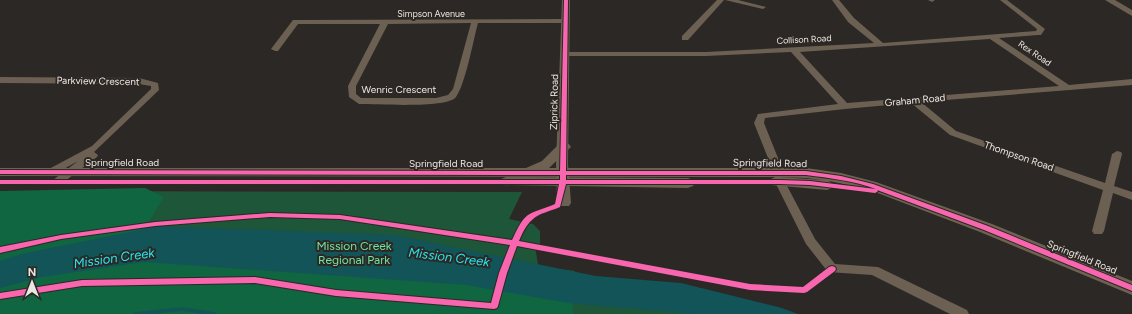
<svg xmlns="http://www.w3.org/2000/svg" width="1132" height="314" font-family="Figtree,sans-serif">
<style>
.green{fill:#1d5638}
.forest{fill:#0f6640}
.water{fill:#125458}
.lines{fill:none;stroke-linecap:round;stroke-linejoin:round}
.stream{stroke:#125458;stroke-width:3.5}
.minor{fill:#6c6053;fill-rule:evenodd}
.tertiary{fill:#6c6053;fill-rule:evenodd}
.secondary{fill:#6f6253;fill-rule:evenodd}
.cycleway-casing{stroke:#2d2823;stroke-width:2}
.cycleway{fill:#f766af;fill-rule:evenodd}
.labels{text-anchor:middle;dominant-baseline:central;stroke-width:4;stroke-linejoin:round;paint-order:stroke}
.far-street-label{font-size:9px;fill:#ebe7e4;stroke:#2d2823}
.street-label{font-size:10px;fill:#ebe7e4;stroke:#2d2823}
.near-park-label{font-size:12px;fill:#70e4a4;stroke:#2d2823}
.near-water-label{font-size:13px;font-style:italic;fill:#21e9f4;stroke:#2d2823}
</style>
<rect width="100%" height="100%" fill="#2b2825"/>
<polygon class="green" points="0,191 522,192 509,219 533,224 540,231 540,245 535,247 538,264 544,267 575,271 575,287 709,314 0,314"/>
<g class="forest">
<polygon points="145,188 164,197 142,233 0,263 0,191"/>
<polygon points="143,258 572,292 573,314 0,314 0,287 32,278"/>
</g>
<polygon class="water" points="160,226 394,235 596,276 681,283 782,308 798,314 694,314 568,303 467,285 144,262 42,277 0,288 0,261 21,254"/>
<g class="lines">
<polyline class="stream" points="135,314 182,309 215,314"/>
<g class="minor">
<polygon points="717,0 724,0 688,40 682,40 682,36"/>
<polygon points="725,0 738,0 766,7 763,9"/>
<path d="M832,0H839L854,18L883,43L1036,31L1037,29L1000,0H1007L1045,29L1041,35H1038L999,38L1069,85L1132,79V85L921,102L956,131L1105,183L1112,154L1117,151L1121,152L1122,154L1114,186L1132,192V200L1113,193L1104,231L1102,234H1094L1092,231L1103,190L950,135L911,103L845,109L765,118L764,123L784,173L779,176L774,173L754,123L758,114L838,104L791,52L706,56H565L561,54L565,52H706L874,43L848,22ZM990,39L1059,86L847,103L800,52Z"/>
<polygon points="928,0 935,0 932,2"/>
<path d="M565,19L569,21L568,23H478C474,37 464,92 454,99C439,108 379,104 359,104L349,97L348,86L380,24H298L278,51H275L271,49L293,20H296ZM471,23L453,89L448,95L436,98H361L356,94V86L388,24Z"/>
<polygon points="0,77 139,78 158,83 159,90 94,152 98,155 97,157 61,184 53,184 52,182 53,180 78,161 55,174 47,174 46,172 47,170 92,146 151,89 151,86 139,84 0,83"/>
<polygon points="780,179 785,182 815,239 835,264 878,267 967,310 969,314 950,314 872,275 828,272 806,244 775,182"/>
</g>
<g class="tertiary">
<polygon points="562,0 570,0 568,164 571,203 569,206 559,206 557,203 556,164"/>
<polygon points="1105,0 1115,0 1132,10 1132,16"/>
</g>
<g class="secondary">
<path d="M564,143L569,144L571,147L549,168H806L841,173L876,182L992,224L1132,281V295L980,232L867,189L829,181L834,185L832,188L827,190L771,185L769,182L771,179L775,177L0,176V168H526L542,161L559,144ZM778,177L806,178L824,180Z"/>
<polygon points="506,177 688,178 693,180 695,183 693,186 688,188 501,185 499,182 501,179"/>
</g>
<defs>
<path id="cycleway" d="M564,0H568L566,171H806L841,176L873,184L988,226L1132,285V291L984,230L877,190L878,191L877,192L875,193L810,185L780,184H566L560,207C551,211 539,213 532,220C526,225 522,234 519,241L750,284L803,287L829,267L832,266L835,267L836,269L835,271L807,292L804,293L750,290L517,246L507,273L498,306L497,308L494,309L336,296L255,283L82,286L0,299V293L82,280L255,277L336,290L491,303L499,273L510,245L340,219L270,217L155,226L61,239L0,253V247L61,235L155,222L270,213L340,215L512,240C516,232 520,221 528,215C536,210 546,208 555,204L559,184H0V180H560V175L0,174V170L560,171ZM566,175H806C830,178 854,181 876,189L810,181L780,180H566Z"/>
</defs>
<use href="#cycleway" class="cycleway-casing"/>
<use href="#cycleway" class="cycleway"/>
</g>
<g class="labels">
<g class="far-street-label">
<text x="431" y="13">Simpson Avenue</text>
<text transform="translate(804 39) rotate(-3)">Collison Road</text>
<text transform="translate(1035 53) rotate(34)">Rex Road</text>
</g>
<g class="street-label">
<text transform="translate(98 81) rotate(1)">Parkview Crescent</text>
<text x="399" y="89">Wenric Crescent</text>
<text transform="translate(915 100) rotate(-5)">Graham Road</text>
<text transform="translate(554 102) rotate(-89)">Ziprick Road</text>
<text transform="translate(1019 156) rotate(19)">Thompson Road</text>
<text x="122" y="162">Springfield Road</text>
<text x="446" y="163">Springfield Road</text>
<text transform="translate(770 163) rotate(1)">Springfield Road</text>
<text transform="translate(1082 257) rotate(22)">Springfield Road</text>
</g>
<g class="near-park-label">
<text x="354" y="246">Mission Creek<tspan x="354" dy="14">Regional Park</tspan></text>
</g>
<g class="near-water-label">
<text transform="translate(449 257) rotate(7)">Mission Creek</text>
<text transform="translate(114 258) rotate(-8)">Mission Creek</text>
</g>
</g>
<g transform="translate(32 282)" stroke="#2d2823" stroke-width="3" paint-order="stroke">
<path d="M0-3L7 15L0 10L-7 15Z" fill="#ebe7e4"/>
<text y="-6" font-size="11" font-weight="bold" text-anchor="middle" fill="#ebe7e4">N</text>
</g>
</svg>
